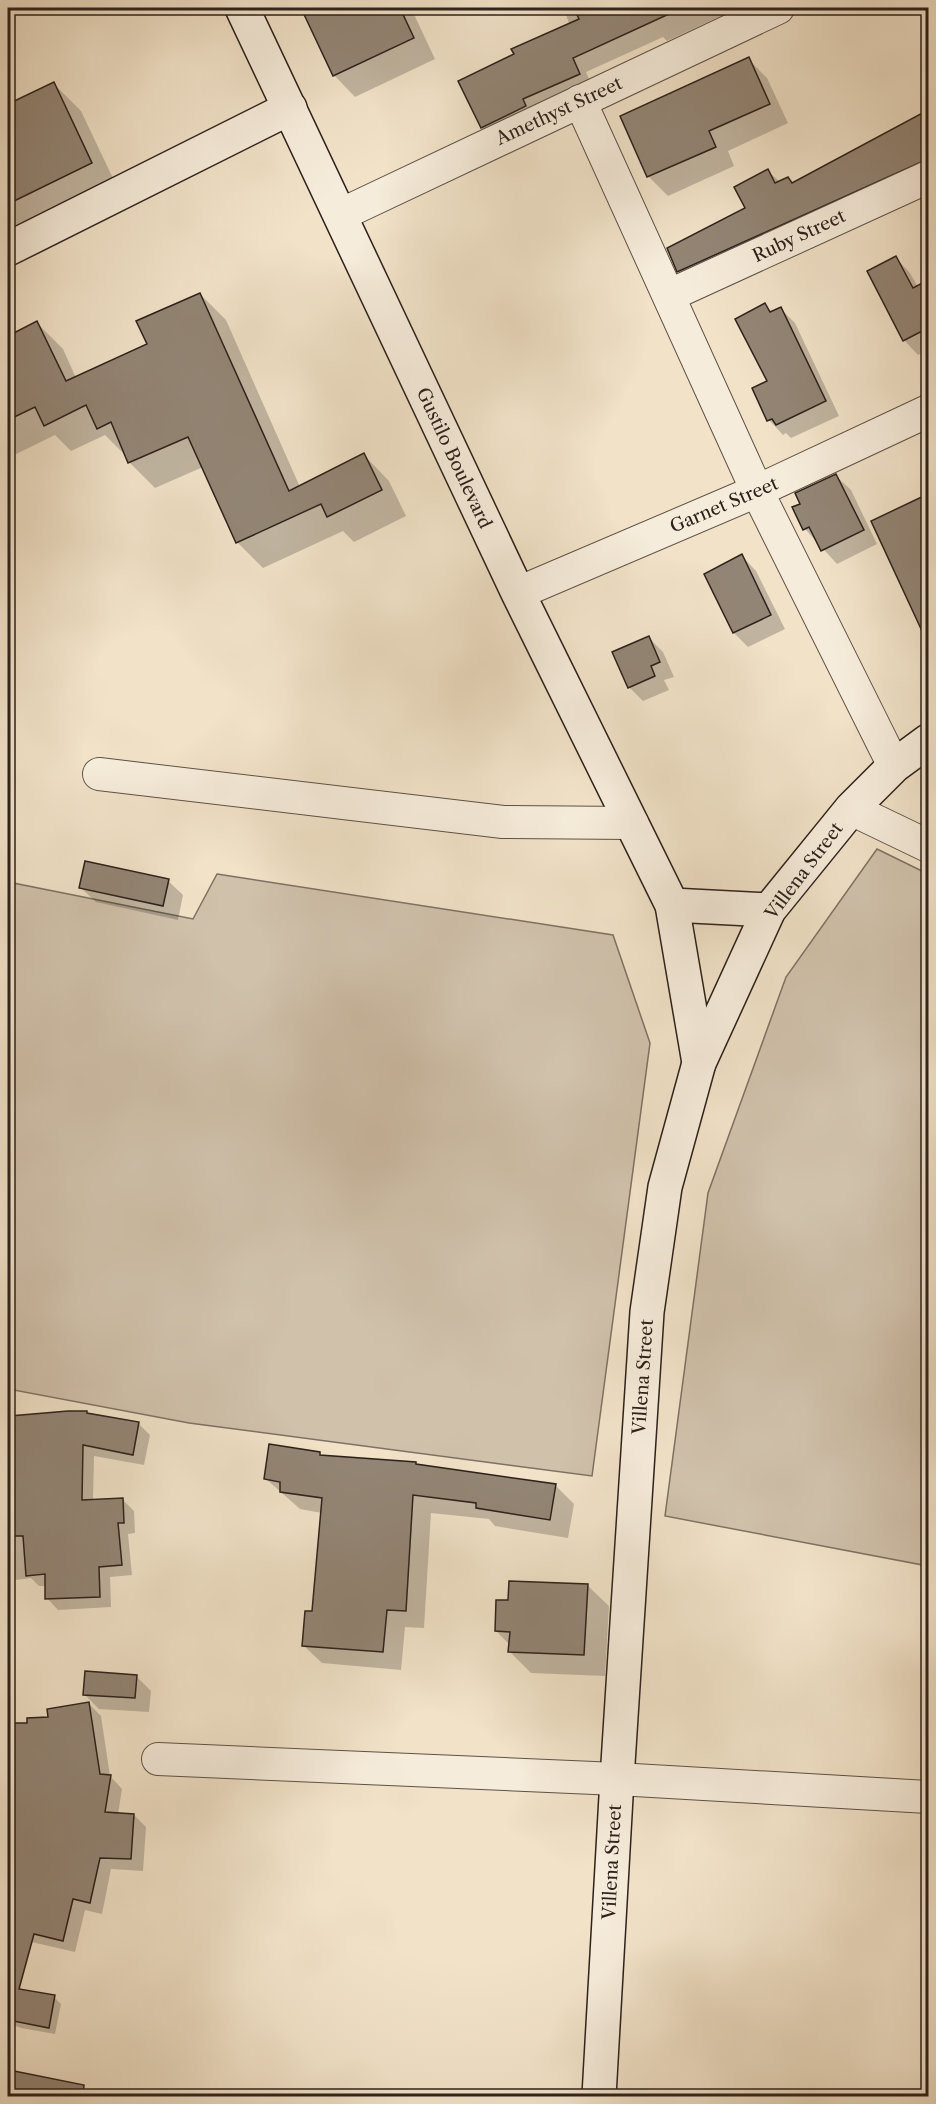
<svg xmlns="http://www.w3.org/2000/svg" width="936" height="2104" font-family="'Libre Caslon Text',serif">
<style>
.green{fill:#d0c1ab;stroke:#7e7164;stroke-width:1.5}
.shadow{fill:#0003}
.building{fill:#938575;stroke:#2d211c;stroke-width:1.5}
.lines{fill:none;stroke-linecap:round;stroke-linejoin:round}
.street-casing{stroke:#5e5147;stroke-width:34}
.secondary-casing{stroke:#2d211c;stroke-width:36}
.street{stroke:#f6ecdb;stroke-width:32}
.secondary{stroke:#f6ecdb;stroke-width:33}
.labels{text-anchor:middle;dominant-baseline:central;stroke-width:4.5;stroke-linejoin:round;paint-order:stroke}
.street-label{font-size:18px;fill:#2d211c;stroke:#f6ecdb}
</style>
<rect width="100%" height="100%" fill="#f1e2c8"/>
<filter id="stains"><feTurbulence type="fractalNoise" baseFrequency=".00333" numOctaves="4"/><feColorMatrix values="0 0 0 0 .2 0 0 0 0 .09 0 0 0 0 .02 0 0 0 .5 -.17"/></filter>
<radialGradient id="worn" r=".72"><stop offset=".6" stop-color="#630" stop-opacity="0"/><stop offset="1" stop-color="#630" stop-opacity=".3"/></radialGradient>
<g class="green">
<polygon points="877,849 928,874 928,1566 665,1516 708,1193 786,977"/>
<polygon points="217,874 613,935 650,1043 592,1476 189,1423 8,1389 8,882 193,919"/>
</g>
<g class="shadow">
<polygon points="319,8 411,8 435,59 355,97 334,75 306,14"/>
<polygon points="563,8 748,8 725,18 723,15 667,41 663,37 586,72 593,88 496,142 482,128 516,55 570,25"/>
<polygon points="748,59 767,78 788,123 728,151 734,166 668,196 648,176 622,116"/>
<polygon points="54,84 81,111 119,191 8,243 8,106"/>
<polygon points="928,112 928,181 695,287 679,271 747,209 768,171 780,182 788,179 793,184"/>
<polygon points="896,258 910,273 918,287 925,284 928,287 928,349 918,355 904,340"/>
<polygon points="200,294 226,320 300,487 364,455 389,481 406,516 354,542 343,531 263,568 237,542 203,467 155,488 129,462 125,453 124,454 105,435 71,451 55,435 8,458 8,337 37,323 63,349 76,378 149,345"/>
<polygon points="765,305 773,313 781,309 795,323 839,416 791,438 786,433 783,435 769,420"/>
<polygon points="836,476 851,490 877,544 837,564 805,529 802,504"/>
<polygon points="928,495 928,623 913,608 873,522"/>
<polygon points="742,556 756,571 785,629 748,647 734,633 706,574"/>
<polygon points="648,637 663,652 674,677 664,680 669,690 643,701 629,687"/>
<polygon points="928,797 928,813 920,804"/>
<polygon points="168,881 183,895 178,920 96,902 81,888"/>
<polygon points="8,1411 14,1417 86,1412 89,1415 139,1424 150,1435 144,1465 94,1456 93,1501 123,1500 134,1511 135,1533 128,1534 132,1575 110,1577 111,1607 58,1610 47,1598 47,1586 39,1586 31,1578 8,1581"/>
<polygon points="320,1454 322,1457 415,1463 418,1466 556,1486 574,1504 568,1538 495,1526 489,1519 431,1513 424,1628 405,1627 401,1670 322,1663 303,1645 313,1613 322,1513 300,1509 265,1478"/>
<polygon points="587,1585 609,1606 605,1676 531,1673 510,1652 510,1645 496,1631 510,1602"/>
<polygon points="136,1676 151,1691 149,1712 99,1709 85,1695"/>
<polygon points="89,1704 101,1716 110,1776 122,1789 118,1814 134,1815 146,1827 143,1871 111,1869 102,1914 85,1910 75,1952 14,1938 8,1932 8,1901 10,1892 8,1890 8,1815 10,1801 8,1798 8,1766 15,1724 28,1724 50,1719"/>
<polygon points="8,1989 54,1997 61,2004 55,2034 21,2028 8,2023"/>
</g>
<g class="building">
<polygon points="301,8 400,8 414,38 333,76"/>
<polygon points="574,8 682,8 573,58 580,74 523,99 526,106 481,128 458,81 514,54 511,49 579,19"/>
<polygon points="749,57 770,104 709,131 716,147 647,177 620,116"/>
<polygon points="54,82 92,163 8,204 8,104"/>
<polygon points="928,110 928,159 677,272 667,248 745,208 734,187 768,169 775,183 788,177 792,183"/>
<polygon points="896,256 913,288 928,280 928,328 903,341 867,271"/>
<polygon points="200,293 289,491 364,453 382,490 327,517 321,504 236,543 188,437 128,463 111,422 97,429 86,405 44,426 35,407 8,420 8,336 37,321 66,381 147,344 136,321"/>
<polygon points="765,303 770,312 781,307 826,401 776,425 772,419 767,421 752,388 767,381 735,319"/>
<polygon points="836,474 864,530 821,551 809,527 803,530 792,507 800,504 795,493"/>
<polygon points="928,494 928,644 871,521"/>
<polygon points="742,554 771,615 733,633 704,574"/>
<polygon points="649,636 660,662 651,666 655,676 628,688 612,652"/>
<polygon points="85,861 169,879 163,906 79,888"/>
<polygon points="68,1411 87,1411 87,1413 139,1422 133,1455 83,1445 82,1500 123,1498 124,1523 118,1523 122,1565 99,1567 100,1597 45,1599 45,1574 26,1576 23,1536 10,1536 10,1519 8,1519 8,1424 11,1423 10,1416"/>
<polygon points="269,1444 320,1452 320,1455 416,1462 416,1464 556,1484 550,1520 476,1508 476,1503 413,1495 406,1611 387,1610 383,1652 302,1646 305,1611 312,1611 322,1498 280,1492 280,1482 264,1479"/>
<polygon points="509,1581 588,1584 584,1655 508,1652 510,1632 495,1631 496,1600 508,1600"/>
<polygon points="85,1671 137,1675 135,1698 83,1695"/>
<polygon points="89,1702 100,1774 111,1775 105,1812 134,1814 131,1859 100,1858 90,1903 73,1899 63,1941 34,1934 19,1989 55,1995 49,2028 8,2020 8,1723 27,1723 27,1718 48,1717 47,1709"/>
<polygon points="14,2071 84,2085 83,2097 9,2097"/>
</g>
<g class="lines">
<defs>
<g id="street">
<polyline points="580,101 757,491 894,766"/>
<polyline points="340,215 778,8"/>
<polyline points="670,295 928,177"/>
<polyline points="518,593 757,491 928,411"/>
<polyline points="99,774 503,822 632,823"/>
<polyline points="851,809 928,846"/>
<polyline points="158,1759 617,1779 928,1797"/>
</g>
<g id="secondary">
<polyline points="242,8 518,593 672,905 699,1063"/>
<polyline points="8,249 290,108"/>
<polyline points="672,905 769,910"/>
<polyline points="599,2096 617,1779 647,1312 665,1187 699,1063 769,910 851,809 894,766 928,741"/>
</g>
</defs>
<use href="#street" class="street-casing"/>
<use href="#secondary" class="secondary-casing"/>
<use href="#street" class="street"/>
<use href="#secondary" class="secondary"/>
</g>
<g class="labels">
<g class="street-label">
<text transform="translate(559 111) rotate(-25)">Amethyst Street</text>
<text transform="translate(799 236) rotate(-25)">Ruby Street</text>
<text transform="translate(454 458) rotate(65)">Gustilo Boulevard</text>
<text transform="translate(724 505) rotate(-23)">Garnet Street</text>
<text transform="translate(804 871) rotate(-53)">Villena Street</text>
<text transform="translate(643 1377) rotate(-86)">Villena Street</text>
<text transform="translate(612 1862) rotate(-87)">Villena Street</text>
</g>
</g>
<rect width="936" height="2104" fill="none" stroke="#f1e2c8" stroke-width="30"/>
<rect x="9" y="9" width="918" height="2086" fill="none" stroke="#2d211c" stroke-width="3"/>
<rect x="15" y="15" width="906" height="2074" fill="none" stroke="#2d211c" stroke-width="1.5"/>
<rect width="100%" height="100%" filter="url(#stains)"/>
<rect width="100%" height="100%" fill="url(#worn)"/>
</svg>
